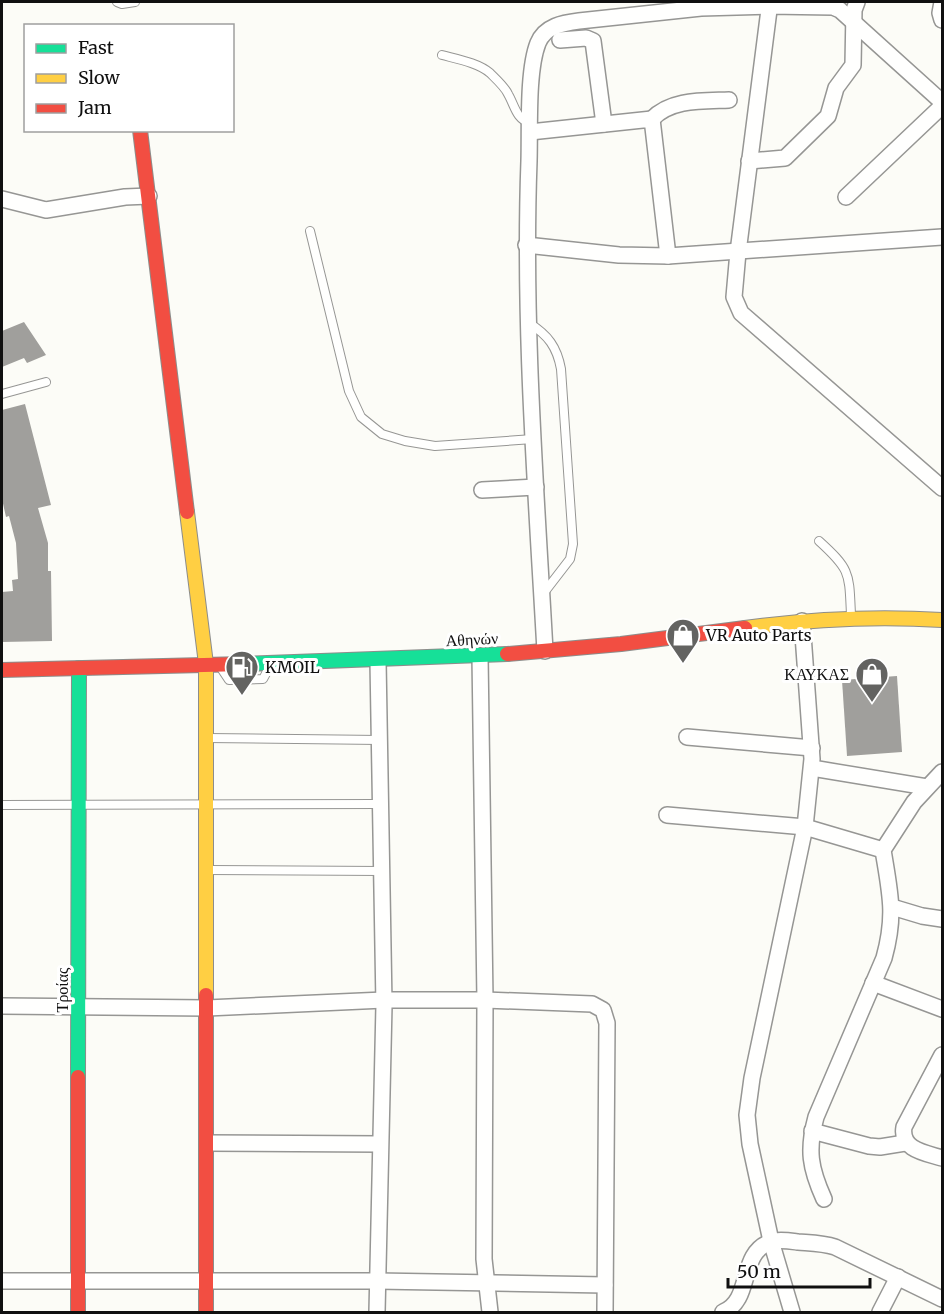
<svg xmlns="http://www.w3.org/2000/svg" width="944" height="1314" font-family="Merriweather,serif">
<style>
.building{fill:#a09f9c}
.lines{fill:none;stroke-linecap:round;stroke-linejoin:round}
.lane-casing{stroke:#969694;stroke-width:10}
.street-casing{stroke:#969694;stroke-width:18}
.fast-casing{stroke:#8d8d8b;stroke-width:16}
.slow-casing{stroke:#8d8d8b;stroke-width:16}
.jam-casing{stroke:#8d8d8b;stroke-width:16}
.lane{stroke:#fffffe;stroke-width:8}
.street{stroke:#fffffe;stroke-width:15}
.fast{stroke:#16e098;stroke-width:14}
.slow{stroke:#ffcf43;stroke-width:14}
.jam{stroke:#f24e42;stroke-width:14}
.labels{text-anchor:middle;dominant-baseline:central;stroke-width:6;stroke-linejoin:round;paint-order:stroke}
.poi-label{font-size:16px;fill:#101010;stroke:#fff;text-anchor:start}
.street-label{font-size:16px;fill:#101010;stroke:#fff}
</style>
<rect width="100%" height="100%" fill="#fcfcf7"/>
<g class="building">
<polygon points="24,322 46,355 27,363 24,358 2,367 2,331"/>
<polygon points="25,404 51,505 38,508 48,543 48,571 51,571 52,641 2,642 2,592 13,591 12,580 18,579 16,543 9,516 6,517 2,499 2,410"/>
<polygon points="897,676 902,752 847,756 842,680"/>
</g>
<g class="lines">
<defs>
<g id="lane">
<polyline points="117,2 122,4 135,2"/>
<path d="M442,55C457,59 479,63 490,73C496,79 505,87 508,94C515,106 516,119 530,123"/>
<polyline points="310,231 349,391 361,417 382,434 405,441 435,446 533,439"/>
<path d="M529,323C548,335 557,347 561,369L573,544L570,559L543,594"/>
<polyline points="2,394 46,382"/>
<path d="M819,541C851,570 849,573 851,615"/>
<polyline points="221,668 229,680 263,679 270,666"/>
<polyline points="207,738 380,740"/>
<polyline points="2,805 381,804"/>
<polyline points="208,870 382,871"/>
</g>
<g id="street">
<polyline points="770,2 738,252 734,297 741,313 942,488"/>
<polyline points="942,2 940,13 942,20"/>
<polyline points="560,40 586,38 593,41 604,124"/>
<path d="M652,119C671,99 702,101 729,100"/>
<polyline points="530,132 652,119 668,256"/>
<polyline points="749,161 785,158 828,116 836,88 853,65 854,10 857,2"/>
<polyline points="846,197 942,106"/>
<polyline points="2,199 46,210 125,197 149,196"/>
<polyline points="526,245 619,255 668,256 942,237"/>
<polyline points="482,490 536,487"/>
<path d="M545,651C536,488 523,324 529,161C530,129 527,71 538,43C545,26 563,23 579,21L701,8L769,6L833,7L840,10L942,102"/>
<polyline points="480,656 485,1000 484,1259 490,1312"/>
<polyline points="687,737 812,748"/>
<polyline points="812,768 927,787"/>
<polyline points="667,815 805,827 883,850"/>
<polyline points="892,907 922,916 942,919"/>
<polyline points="873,983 942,1009"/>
<polyline points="2,1006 207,1008 384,1000 485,1000 592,1004 603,1010 607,1023 605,1312"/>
<path d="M942,1055L904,1127C900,1150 926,1153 942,1158"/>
<polyline points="812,1131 869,1146 880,1147 905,1143"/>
<polyline points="207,1143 380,1144"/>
<path d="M824,1199C810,1168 807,1150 816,1117L884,958C896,915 890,893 883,850L914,802L942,772"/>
<polyline points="2,1281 377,1281 605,1285"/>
<polyline points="377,1312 384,1005 378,661"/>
<path d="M723,1312C753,1300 738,1254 770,1242C778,1239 790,1241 798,1242C811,1243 823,1243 835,1247L942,1299"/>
<polyline points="792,1312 771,1241 750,1144 747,1115 752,1078 805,827 812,759 802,621"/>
<polyline points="880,1312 898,1277"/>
</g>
<g id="fast">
<polyline points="244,664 507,654"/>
<polyline points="78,1077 79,668"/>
</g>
<g id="slow">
<polyline points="187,512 206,664 206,995"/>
<path d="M745,628C811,619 876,616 942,620"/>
</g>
<g id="jam">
<polyline points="140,130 187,512"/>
<polyline points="507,654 621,644 745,628"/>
<polyline points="2,670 244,664"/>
<polyline points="206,995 206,1312"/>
<polyline points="78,1312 78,1077"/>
</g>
</defs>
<use href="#lane" class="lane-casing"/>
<use href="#street" class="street-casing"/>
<use href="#fast" class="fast-casing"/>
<use href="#slow" class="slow-casing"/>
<use href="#jam" class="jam-casing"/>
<use href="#lane" class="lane"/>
<use href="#street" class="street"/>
<use href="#fast" class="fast"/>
<use href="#slow" class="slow"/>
<use href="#jam" class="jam"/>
</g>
<defs>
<symbol id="shop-pin" viewBox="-11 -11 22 30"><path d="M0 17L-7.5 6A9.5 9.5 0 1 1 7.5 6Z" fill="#636361" stroke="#fff"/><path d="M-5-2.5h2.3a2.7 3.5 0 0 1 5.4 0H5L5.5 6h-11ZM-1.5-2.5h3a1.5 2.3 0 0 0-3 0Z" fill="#fff"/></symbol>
<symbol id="fuel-pin" viewBox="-11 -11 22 30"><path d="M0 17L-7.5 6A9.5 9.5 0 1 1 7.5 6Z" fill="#636361" stroke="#fff"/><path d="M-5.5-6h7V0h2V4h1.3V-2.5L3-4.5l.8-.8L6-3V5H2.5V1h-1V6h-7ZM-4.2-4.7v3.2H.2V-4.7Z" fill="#fff"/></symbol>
</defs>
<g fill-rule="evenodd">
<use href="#shop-pin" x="664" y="616" width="38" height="52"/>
<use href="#fuel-pin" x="223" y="648" width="38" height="52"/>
<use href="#shop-pin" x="853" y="655" width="38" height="52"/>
</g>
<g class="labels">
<g class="poi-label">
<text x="706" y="635">VR Auto Parts</text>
<text x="265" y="667">KMOIL</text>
<text x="849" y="674" text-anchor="end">ΚΑΥΚΑΣ</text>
</g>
<g class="street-label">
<text transform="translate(472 639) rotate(-3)">Αθηνών</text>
<text transform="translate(62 990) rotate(-90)">Τροίας</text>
</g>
</g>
<rect width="944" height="1314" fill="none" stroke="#101010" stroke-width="6"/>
<rect x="24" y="24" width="210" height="108" fill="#ffffff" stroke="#9f9f9f" stroke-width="1.5"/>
<rect x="36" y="44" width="30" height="9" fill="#16e098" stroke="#9f9f9f" stroke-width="1.5"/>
<text x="78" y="54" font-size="18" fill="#101010">Fast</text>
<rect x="36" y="74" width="30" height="9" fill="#ffcf43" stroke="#9f9f9f" stroke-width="1.5"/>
<text x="78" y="84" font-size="18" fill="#101010">Slow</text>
<rect x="36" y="104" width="30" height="9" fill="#f24e42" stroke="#9f9f9f" stroke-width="1.5"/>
<text x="78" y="114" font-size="18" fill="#101010">Jam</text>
<path d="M728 1278v9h142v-9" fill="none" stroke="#101010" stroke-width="3"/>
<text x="737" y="1278" font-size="18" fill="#101010" stroke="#ffffff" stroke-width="4.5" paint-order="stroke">50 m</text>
</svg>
